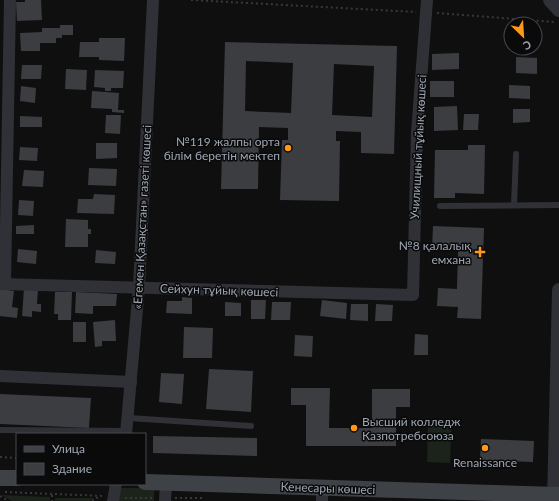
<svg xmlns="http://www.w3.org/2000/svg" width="559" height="501" font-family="Lato,sans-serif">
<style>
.green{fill:#1b231b}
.building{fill:#3b3d41;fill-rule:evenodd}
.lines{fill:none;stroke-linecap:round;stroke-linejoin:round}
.path{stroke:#36383d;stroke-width:2;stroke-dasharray:2 3;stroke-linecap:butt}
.service{stroke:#303136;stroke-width:6}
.minor{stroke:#303136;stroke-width:12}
.tertiary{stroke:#303136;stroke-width:14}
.secondary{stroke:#3e4146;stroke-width:16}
.poi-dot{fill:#ff9718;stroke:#0a0a0b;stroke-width:1.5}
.labels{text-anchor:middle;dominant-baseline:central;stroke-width:3;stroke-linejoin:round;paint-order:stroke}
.poi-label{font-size:12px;fill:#9fa7b3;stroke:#0a0a0b;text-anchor:end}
.street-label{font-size:12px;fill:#9fa7b3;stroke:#0a0a0b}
</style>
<rect width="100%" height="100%" fill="#0f0f10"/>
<g class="green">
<polygon points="428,419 452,420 450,463 427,462"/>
<rect x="117" y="488" width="37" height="13"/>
<polygon points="1,495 50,497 50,501 12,501"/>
<polygon points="55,498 94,498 90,501 55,501"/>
</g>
<g class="building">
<polygon points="25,0 41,0 42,20 17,21 16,2 25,2"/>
<polygon points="60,25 73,25 73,35 62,35 62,38 56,38 56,43 40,43 40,51 21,51 20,33 42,32 42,28 60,28"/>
<polygon points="99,38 125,38 124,61 99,60 99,57 79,57 80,42 99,42"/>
<path d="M225,42L397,46L394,154L361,153V132L336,131V141H340L339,201L280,200L282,140H288V128L259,127L258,189H221ZM246,61L293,63L291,113L245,111ZM334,64L374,66L372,117L332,115Z"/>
<polygon points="459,53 459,69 432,70 432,54"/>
<polygon points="516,57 537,58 537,74 516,73"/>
<polygon points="22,65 42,65 41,79 21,79"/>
<polygon points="66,69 87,70 86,90 65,89"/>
<polygon points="95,70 124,71 123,88 111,88 111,91 105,91 105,88 94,87"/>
<rect x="430" y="81" width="24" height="16"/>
<polygon points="509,85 530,86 530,99 509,98"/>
<polygon points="21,86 36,88 35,103 20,101"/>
<polygon points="92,91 119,93 118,110 124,110 124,113 112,112 112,109 91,108"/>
<polygon points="457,106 458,130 434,131 434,107"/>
<polygon points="513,109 530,109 530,122 513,123"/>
<polygon points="464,114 479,114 478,130 463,130"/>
<polygon points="106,115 121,115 120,134 105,133"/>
<polygon points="20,116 42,117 42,127 20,127"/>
<polygon points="96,143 117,143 117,158 96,159"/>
<polygon points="468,145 485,145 484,194 455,193 455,198 434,198 435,150 468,150"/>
<polygon points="20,147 38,148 37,161 19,160"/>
<polygon points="89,168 117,169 116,186 88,185"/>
<polygon points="24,170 44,171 43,187 22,186"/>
<polygon points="94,194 115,195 114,214 77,213 78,199 93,199"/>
<polygon points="19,200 34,201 33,216 18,215"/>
<polygon points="66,219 88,220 88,229 91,229 91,234 88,234 88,247 65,247"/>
<polygon points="34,225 34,234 16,234 16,226"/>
<polygon points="433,226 484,228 481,319 457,318 458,307 437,306 438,288 457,289 458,250 432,249"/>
<polygon points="18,249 37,251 36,264 17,262"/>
<polygon points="96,250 116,252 115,264 95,263"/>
<polygon points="24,288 38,289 37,304 41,304 41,312 32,311 32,317 22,316"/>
<polygon points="0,289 14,291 12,307 18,308 17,318 0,316"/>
<polygon points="55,292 72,292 71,320 58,320 58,314 54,314"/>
<polygon points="76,292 117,294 116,306 93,306 93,314 75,313"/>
<polygon points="182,297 192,298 192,314 166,313 167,301 182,301"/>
<polygon points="251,300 266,300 265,319 251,319"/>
<polygon points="322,300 347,303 346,319 320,316"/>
<polygon points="225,302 241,303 241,316 225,316"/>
<polygon points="272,302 291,302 290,320 271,320"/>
<polygon points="351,304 368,304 368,321 350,320"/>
<polygon points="376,304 393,305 392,321 375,321"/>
<polygon points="115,320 116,341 102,341 102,346 95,347 93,322"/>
<rect x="73" y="322" width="13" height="20"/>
<polygon points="184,327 213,328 212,358 183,358"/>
<polygon points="415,334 428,335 428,355 414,355"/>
<polygon points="295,335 313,336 312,357 294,356"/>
<polygon points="209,369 253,371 251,412 206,409"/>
<polygon points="161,373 184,374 182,404 159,402"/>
<polygon points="291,388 330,388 329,428 372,428 372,389 410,389 410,407 396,407 396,446 306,446 306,405 291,405"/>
<polygon points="0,394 91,398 89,428 0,424"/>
<polygon points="153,436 257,438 257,456 153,453"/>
<polygon points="481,439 534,441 533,462 480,460"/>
</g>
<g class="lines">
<g class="path">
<polyline points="191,0 416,12"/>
<polyline points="437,13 554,22"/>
<polyline points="0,457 17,458"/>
<polyline points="5,492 103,496"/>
<polyline points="52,495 52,501"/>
<polyline points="0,496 8,501"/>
<polyline points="125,498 154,498"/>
<polyline points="175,498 204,498"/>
<polyline points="92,501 100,496"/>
</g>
<g class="service">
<polyline points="514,205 516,154"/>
<polyline points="440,206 559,205"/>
<polyline points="129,418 251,426"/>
<polyline points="0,430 127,431"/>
</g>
<g class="minor">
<polyline points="0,284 413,295 417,133 427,0"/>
<polyline points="5,284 10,0"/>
<polyline points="0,376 131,382"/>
<polyline points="126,434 139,287 153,0"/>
<polyline points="113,501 116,484"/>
<polyline points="165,501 166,483"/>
<polyline points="322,501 322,488"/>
</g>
<g class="tertiary">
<polyline points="550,0 559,10"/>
<polyline points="554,501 559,290"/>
</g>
<g class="secondary">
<polyline points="0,478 17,478"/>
<polyline points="145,482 559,495"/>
</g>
</g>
<g class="poi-dot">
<circle cx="288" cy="148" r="4"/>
<path d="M478 246h4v4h4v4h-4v4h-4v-4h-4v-4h4z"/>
<circle cx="354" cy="428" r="4"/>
<circle cx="485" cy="448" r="4"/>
</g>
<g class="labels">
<g class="poi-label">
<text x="280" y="141">№119 жалпы орта<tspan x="280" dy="14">білім беретін мектеп</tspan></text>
<text x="471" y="245">№8 қалалық<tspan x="471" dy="14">емхана</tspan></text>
<text x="362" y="421" text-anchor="start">Высший колледж<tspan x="362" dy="14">Казпотребсоюза</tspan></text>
<text x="485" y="462" text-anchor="middle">Renaissance</text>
</g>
<g class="street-label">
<text transform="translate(418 147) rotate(-87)">Училищный тұйық көшесі</text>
<text transform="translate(142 217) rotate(-87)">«Егемен Қазақстан» газеті көшесі</text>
<text transform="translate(219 290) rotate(2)">Сейхун тұйық көшесі</text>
<text transform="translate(328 488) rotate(2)">Кенесары көшесі</text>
</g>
</g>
<rect x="16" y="433" width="130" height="52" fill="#0a0a0b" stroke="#46494e"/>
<rect x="24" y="446" width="20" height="6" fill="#3e4146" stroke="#46494e"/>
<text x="52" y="453" font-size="12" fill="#9fa7b3">Улица</text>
<rect x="24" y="463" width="20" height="12" fill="#3b3d41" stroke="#46494e"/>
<text x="52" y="473" font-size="12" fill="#9fa7b3">Здание</text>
<g transform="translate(523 36) rotate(155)"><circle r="19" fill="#0a0a0b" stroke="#46494e"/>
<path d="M0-3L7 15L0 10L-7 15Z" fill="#ff9718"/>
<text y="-6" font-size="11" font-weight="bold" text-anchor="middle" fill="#9fa7b3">С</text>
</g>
</svg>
